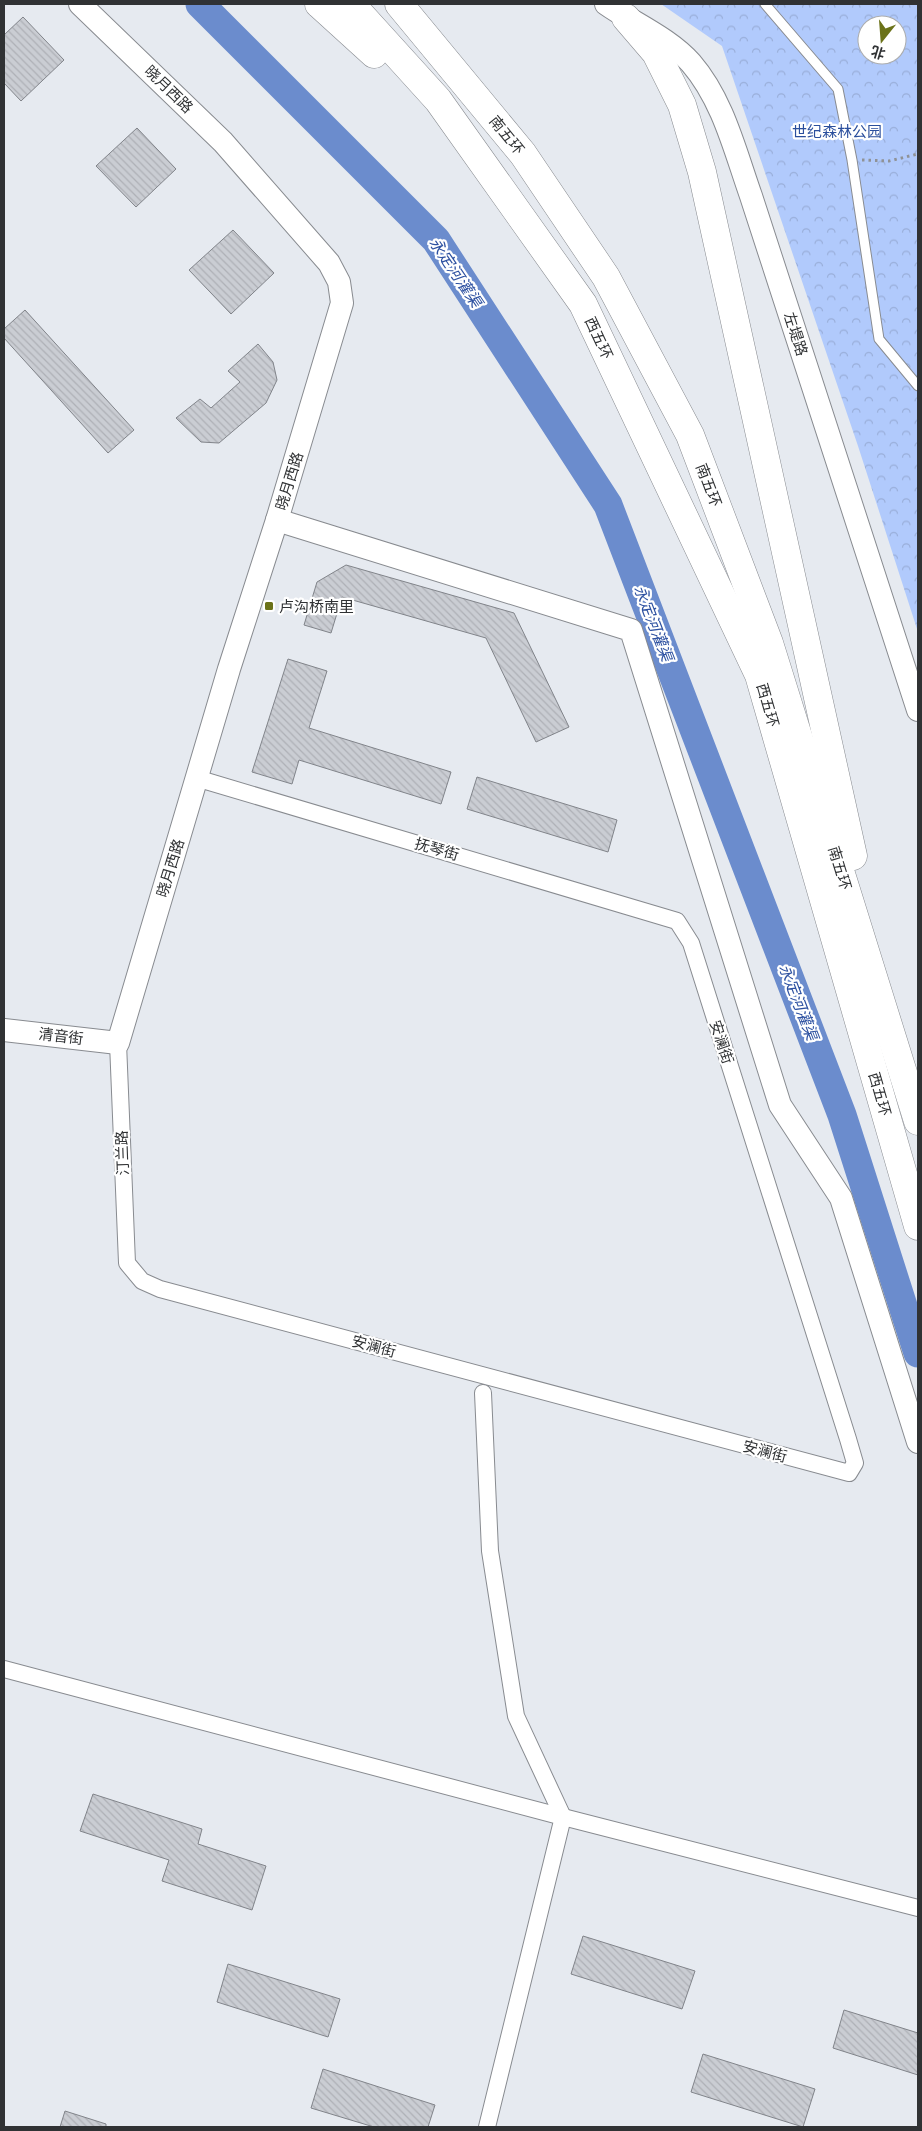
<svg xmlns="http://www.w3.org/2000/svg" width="922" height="2131" font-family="'Archivo Narrow','Noto Sans SC',sans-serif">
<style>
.park{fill:url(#park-crowns);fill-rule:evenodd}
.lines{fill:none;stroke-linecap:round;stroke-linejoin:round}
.river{stroke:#6b8ccd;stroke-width:29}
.building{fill:url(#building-back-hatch);stroke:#81848a}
.lane-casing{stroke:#888b90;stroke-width:11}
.street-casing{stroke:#888b90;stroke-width:18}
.secondary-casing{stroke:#888b90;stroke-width:24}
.highway-casing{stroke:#888b90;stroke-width:29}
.path{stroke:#8f9296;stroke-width:3;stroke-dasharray:2.5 4;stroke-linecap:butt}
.lane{stroke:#fff;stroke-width:9}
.street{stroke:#fff;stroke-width:16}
.secondary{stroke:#fff;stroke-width:22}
.highway{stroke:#fff;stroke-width:28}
.poi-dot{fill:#6b7219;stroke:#fff;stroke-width:2}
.labels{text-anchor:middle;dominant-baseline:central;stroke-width:4.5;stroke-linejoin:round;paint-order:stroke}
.street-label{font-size:15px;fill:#303234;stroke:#fff}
.park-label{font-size:15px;fill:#2b4f9d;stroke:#fff}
.poi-label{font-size:15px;fill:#303234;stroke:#fff;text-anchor:start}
.water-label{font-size:16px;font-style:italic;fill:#2d51a1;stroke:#fff}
</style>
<defs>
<pattern id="park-crowns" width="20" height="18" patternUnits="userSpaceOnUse" patternTransform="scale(1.25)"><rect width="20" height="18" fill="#b1cafc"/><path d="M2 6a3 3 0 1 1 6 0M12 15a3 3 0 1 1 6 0" fill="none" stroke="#99aed9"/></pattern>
<pattern id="building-back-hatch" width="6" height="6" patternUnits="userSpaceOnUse" patternTransform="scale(1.25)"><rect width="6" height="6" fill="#cacdd3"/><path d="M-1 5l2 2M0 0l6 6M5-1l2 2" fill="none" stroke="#aeb0b6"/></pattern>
</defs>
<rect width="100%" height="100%" fill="#e6eaf0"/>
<path class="park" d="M661,4H918V632L858,446L722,46ZM867,25H897V55H867Z"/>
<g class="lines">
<polyline class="river" points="200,4 436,240 608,505 842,1115 918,1353"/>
</g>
<g class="building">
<polygon points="23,17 64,60 21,101 4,83 4,35"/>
<polygon points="137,128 176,169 136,207 96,166"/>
<polygon points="233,230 274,273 231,314 189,270"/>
<polygon points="25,310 134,430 108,453 4,338 4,329"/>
<polygon points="258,344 273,362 277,380 266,403 219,443 201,442 176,418 200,399 211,408 240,382 228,371"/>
<polygon points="346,565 514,613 569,727 536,742 486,638 342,597 331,633 304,625 317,582"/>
<polygon points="288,659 327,671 309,728 451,772 441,804 299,760 292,784 252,772"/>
<polygon points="477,777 617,820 608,852 467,809"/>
<polygon points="93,1794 202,1829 198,1844 266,1866 252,1910 162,1881 169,1860 80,1831"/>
<polygon points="583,1936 695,1971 682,2009 571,1974"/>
<polygon points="228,1964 340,1999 328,2037 217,2002"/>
<polygon points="844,2010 918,2033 918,2075 833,2048"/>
<polygon points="703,2054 815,2089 803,2127 691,2092"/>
<polygon points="323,2069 435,2105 428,2127 374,2127 311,2108"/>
<polygon points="65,2111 106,2124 106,2127 60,2127"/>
</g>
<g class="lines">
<defs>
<polyline id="lane" points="765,4 838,89 852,160 879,339 918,386"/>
<g id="street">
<polyline points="118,1043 127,1263 142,1281 160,1289 849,1473 855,1463 848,1439 691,943 677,921 196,778"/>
<polyline points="483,1393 490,1551 516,1716 563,1817 487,2127"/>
<polyline points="4,1669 563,1817 918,1908"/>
</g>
<g id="secondary">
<path d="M606,4C633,23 669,38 691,63C723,100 735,151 751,196L918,710"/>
<polyline points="277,520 631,630 780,1105 841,1198 918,1442"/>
<polyline points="4,1030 118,1043 229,669 277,520 342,303 339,282 329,263 223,142 80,4"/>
</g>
<g id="highway">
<polyline points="319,4 374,54"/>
<polyline points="351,4 438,100 583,304 759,675 918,1226"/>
<polyline points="399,4 523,154 606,277 690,435 769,643 918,1121"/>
<polyline points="626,18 656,53 682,105 702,172 853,856"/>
</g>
</defs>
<use href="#lane" class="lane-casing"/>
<use href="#street" class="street-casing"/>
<use href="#secondary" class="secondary-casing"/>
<use href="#highway" class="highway-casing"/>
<polyline class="path" points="862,160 889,161 918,154"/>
<use href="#lane" class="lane"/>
<use href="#street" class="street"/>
<use href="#secondary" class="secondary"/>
<use href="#highway" class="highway"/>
</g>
<rect class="poi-dot" x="264" y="601" width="10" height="10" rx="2.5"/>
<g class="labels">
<g class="street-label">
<text transform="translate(169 89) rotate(44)">晓月西路</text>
<text transform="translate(507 135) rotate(51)">南五环</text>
<text transform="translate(796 334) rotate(72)">左堤路</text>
<text transform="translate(599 338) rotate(65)">西五环</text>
<text transform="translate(289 481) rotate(-73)">晓月西路</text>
<text transform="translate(709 485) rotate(69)">南五环</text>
<text transform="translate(768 705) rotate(74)">西五环</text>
<text transform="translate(437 849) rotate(16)">抚琴街</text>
<text transform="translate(170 868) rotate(-73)">晓月西路</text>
<text transform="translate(840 868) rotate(73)">南五环</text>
<text transform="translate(61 1036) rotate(7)">清音街</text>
<text transform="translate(722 1042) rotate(72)">安澜街</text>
<text transform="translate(880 1094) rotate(74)">西五环</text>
<text transform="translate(122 1153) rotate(-92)">汀兰路</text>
<text transform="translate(374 1346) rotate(15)">安澜街</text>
<text transform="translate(765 1451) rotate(15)">安澜街</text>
</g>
<g class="park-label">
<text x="837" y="131">世纪森林公园</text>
</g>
<g class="poi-label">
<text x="279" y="606">卢沟桥南里</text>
</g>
<g class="water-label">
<text transform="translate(456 272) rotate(56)">永定河灌渠</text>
<text transform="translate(654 623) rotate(69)">永定河灌渠</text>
<text transform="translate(799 1002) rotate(69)">永定河灌渠</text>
</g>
</g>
<rect width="922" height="2131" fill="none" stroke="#303234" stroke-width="10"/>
<g transform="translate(882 40) rotate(197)"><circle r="24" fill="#ffffff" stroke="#acadae"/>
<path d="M0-4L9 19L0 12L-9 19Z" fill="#6b7219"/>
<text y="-8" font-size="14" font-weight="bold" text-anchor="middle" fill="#303234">北</text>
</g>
</svg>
